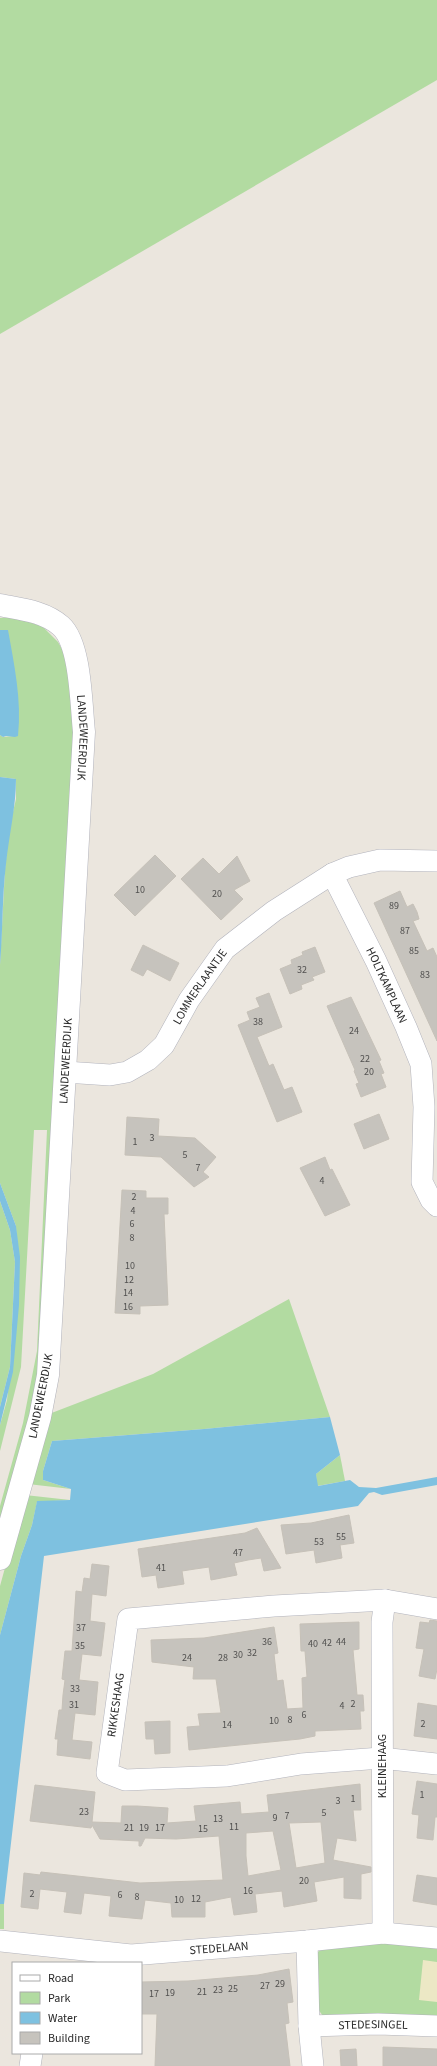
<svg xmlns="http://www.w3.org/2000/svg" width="437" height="2066" font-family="'Source Sans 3',sans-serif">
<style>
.green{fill:#b2dba1}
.sand{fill:#ece8c5}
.water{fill:#7ec1e0}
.building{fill:#c6c3bd;stroke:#c6c1b8;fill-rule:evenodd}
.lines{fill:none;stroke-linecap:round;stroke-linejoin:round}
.minor-casing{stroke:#b2b3bc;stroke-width:22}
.tertiary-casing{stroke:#b2b3bc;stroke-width:23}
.minor{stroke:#fff;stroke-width:21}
.tertiary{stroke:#fff;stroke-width:22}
.labels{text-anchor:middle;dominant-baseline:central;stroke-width:3.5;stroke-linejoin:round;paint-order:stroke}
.number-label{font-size:10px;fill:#51504f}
.street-label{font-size:12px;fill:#2a2a2a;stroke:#fff}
</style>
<rect width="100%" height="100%" fill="#ebe6de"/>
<g class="green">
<polygon points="0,0 437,0 437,80 0,334"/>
<polygon points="12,617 42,626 58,642 67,658 74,742 37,1395 0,1528 0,1506 23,1423 37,1351 47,1130 34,1130 21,1367 0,1451 0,1425 7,1400 18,1305 16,1226 0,1183 0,965 5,869 9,829 16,799 16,779 0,777 0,735 3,737 14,736 7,630 0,630 0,618"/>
<polygon points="0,1201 10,1230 15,1262 10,1367 0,1407"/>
<polygon points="289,1299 330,1417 204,1429 52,1441 43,1471 43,1480 71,1489 28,1484 49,1414 153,1374"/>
<polygon points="340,1455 345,1481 317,1486 316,1474"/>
<polygon points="25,1495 70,1500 37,1502 32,1525 21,1556 0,1635 0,1586"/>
<rect x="0" y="1904" width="4" height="25"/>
<polygon points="395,1942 437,1945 437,2020 323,2016 317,2008 316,1955 321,1948"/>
</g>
<polygon class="sand" points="423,1960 437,1962 437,2002 419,2000"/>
<g class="water">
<path d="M0,630H8C14,664 22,700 18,736L15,737L6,736L3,737L0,735Z"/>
<path d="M0,777L16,779C16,807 9,835 6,864C2,897 3,931 0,965Z"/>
<polygon points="0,1183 16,1226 20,1257 19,1305 13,1372 0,1425 0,1407 10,1367 15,1262 10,1230 0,1201"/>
<polygon points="330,1417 340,1455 316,1474 318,1486 350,1480 359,1487 376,1488 437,1477 437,1485 382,1495 374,1492 369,1493 358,1506 44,1556 4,1904 0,1904 0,1635 21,1556 32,1525 37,1501 70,1500 71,1489 43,1480 43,1471 52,1441 204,1429"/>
</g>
<g class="building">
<polygon points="155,855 176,876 135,916 114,895"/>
<polygon points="237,856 250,881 234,890 243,899 221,920 181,879 203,858 219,874"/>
<polygon points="400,891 407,907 413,904 417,912 419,919 413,921 427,951 433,948 437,957 437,1041 374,903"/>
<polygon points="143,945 179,963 170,981 147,969 143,976 131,970"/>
<polygon points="315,947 325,972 312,977 314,980 301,985 302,989 290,994 280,969 292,964 291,960 303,955 302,952"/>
<polygon points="269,993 282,1027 257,1037 269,1066 273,1064 284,1090 292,1087 302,1112 277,1122 238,1025 250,1020 247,1012 260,1007 256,998"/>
<polygon points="351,997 381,1060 379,1061 384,1073 381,1074 386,1087 361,1097 356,1084 359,1083 354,1071 355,1070 327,1006"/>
<polygon points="379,1114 389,1139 364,1149 354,1124"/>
<polygon points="127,1117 159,1119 158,1136 195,1138 216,1157 203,1172 209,1177 194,1187 161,1157 125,1155"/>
<polygon points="325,1157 330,1170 332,1169 350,1205 325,1216 300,1168"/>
<polygon points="122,1190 146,1191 146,1198 168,1198 168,1214 164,1214 168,1305 140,1306 140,1314 115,1313"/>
<polygon points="349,1515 354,1543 340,1545 342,1558 316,1563 314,1550 286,1554 281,1525 311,1523"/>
<polygon points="257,1528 281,1568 264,1571 261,1558 248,1560 234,1563 237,1575 211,1580 209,1567 195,1569 182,1571 184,1584 158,1588 156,1575 142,1577 138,1549 245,1533"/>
<polygon points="92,1564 109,1566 106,1596 92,1594 90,1621 105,1623 103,1640 101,1656 82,1654 79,1680 98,1682 95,1715 75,1713 72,1740 92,1742 90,1759 57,1755 58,1739 55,1739 59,1710 62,1710 63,1695 65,1680 62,1679 65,1651 72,1651 76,1591 82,1592 84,1578 90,1579"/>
<polygon points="430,1620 437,1621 437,1669 435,1679 419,1676 424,1649 416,1648 420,1622 429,1623"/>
<polygon points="359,1622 359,1649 353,1650 357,1695 363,1695 364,1711 360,1711 361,1729 315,1731 315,1736 300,1739 189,1750 187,1727 200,1726 198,1714 221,1713 216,1679 193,1679 194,1667 152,1662 151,1640 204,1638 274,1627 278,1653 274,1654 277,1681 283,1680 287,1709 303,1708 302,1678 307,1677 305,1651 301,1651 300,1624"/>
<polygon points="418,1703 437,1706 437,1739 414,1736"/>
<polygon points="170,1721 170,1753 155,1754 154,1739 146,1739 145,1722"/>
<polygon points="417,1781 437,1784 437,1817 435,1817 433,1840 417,1838 419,1815 412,1814"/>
<path d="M360,1784L361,1810H353L356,1841L337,1838L333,1860L371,1867V1872L361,1874V1899L344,1898V1877L314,1882L317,1901L284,1907L282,1891L255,1894L257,1912L234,1915L231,1897L205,1902V1917H172L171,1903L145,1900L142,1919L109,1916L111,1896L84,1893L81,1914L64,1912L67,1892L40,1889L38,1909L21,1907L24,1873L40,1875L41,1872L140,1883L223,1880L219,1836L176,1839L145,1838L141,1846H139V1841L100,1839L92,1825L91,1828L30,1821L35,1785L95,1792L92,1822L121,1823L122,1806H137L168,1808L167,1823L196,1821L194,1806L240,1802L241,1814L269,1812L267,1795ZM321,1822L325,1863L296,1868L289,1823ZM273,1831L281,1870L248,1876L246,1856V1833Z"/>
<polygon points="417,1875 437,1878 437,1905 413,1901"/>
<polygon points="289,1969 293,2002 287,2003 289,2023 285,2024 290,2066 155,2066 157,2014 141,2014 141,1982 188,1981 258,1975"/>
<polygon points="383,2047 437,2049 437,2066 383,2066"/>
<polygon points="356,2049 357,2066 341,2066 340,2050"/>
</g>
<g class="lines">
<defs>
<g id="minor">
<path id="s1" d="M332,874L376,961L406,1027L421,1064L424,1107L422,1182L431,1200L437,1206"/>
<path id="s2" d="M65,1072L110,1075L127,1072L148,1060L164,1045L189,1000L225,949L274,911L332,874L349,867L380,860L437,861"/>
<polyline points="437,1609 385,1600 274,1606 128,1619 107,1773 125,1780 227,1776 301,1764 381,1758 437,1764"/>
<polyline points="383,1933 382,1622 385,1600"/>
<path id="s3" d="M0,1941L131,1955L307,1941L383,1933L437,1938"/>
<polyline points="307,1941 309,2026 313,2066"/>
<path id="s4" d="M309,2026L378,2024L437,2026"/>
<polyline points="30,2066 32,2053"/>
</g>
<g id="tertiary">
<path id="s5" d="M0,605C20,609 44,611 61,626C81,644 81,705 84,732L48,1375L40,1417L0,1559"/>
</g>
</defs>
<use href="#minor" class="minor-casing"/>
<use href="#tertiary" class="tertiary-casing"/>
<use href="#minor" class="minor"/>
<use href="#tertiary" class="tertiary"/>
</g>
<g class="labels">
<g class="number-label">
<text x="140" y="890">10</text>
<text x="217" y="894">20</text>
<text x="394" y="906">89</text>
<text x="405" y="931">87</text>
<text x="414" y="951">85</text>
<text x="302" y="970">32</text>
<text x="425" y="975">83</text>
<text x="258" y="1022">38</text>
<text x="354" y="1031">24</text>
<text x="365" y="1059">22</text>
<text x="369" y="1072">20</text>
<text x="152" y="1138">3</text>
<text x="135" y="1142">1</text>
<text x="185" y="1155">5</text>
<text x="198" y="1168">7</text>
<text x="322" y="1181">4</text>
<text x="134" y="1197">2</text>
<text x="133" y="1211">4</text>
<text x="132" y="1224">6</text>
<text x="132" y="1238">8</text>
<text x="130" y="1266">10</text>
<text x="129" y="1280">12</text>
<text x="128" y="1293">14</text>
<text x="128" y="1307">16</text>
<text x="341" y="1537">55</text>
<text x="319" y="1542">53</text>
<text x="238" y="1553">47</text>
<text x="161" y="1568">41</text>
<text x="81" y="1628">37</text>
<text x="267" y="1642">36</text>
<text x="341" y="1642">44</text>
<text x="327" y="1643">42</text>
<text x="313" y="1644">40</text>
<text x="80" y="1646">35</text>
<text x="252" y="1653">32</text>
<text x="238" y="1655">30</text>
<text x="187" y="1658">24</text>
<text x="223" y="1658">28</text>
<text x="75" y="1689">33</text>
<text x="353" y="1704">2</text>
<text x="74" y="1705">31</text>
<text x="342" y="1706">4</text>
<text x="304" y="1715">6</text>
<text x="290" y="1720">8</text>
<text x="274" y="1721">10</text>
<text x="423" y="1724">2</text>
<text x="227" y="1725">14</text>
<text x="422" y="1795">1</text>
<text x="353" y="1799">1</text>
<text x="338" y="1801">3</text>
<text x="84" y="1812">23</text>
<text x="324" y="1813">5</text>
<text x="287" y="1816">7</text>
<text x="275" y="1818">9</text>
<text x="218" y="1819">13</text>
<text x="234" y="1827">11</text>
<text x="129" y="1828">21</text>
<text x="144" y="1828">19</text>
<text x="160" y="1828">17</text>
<text x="203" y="1829">15</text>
<text x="304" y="1881">20</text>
<text x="248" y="1891">16</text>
<text x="32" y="1894">2</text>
<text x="120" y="1895">6</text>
<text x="137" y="1897">8</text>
<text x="196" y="1899">12</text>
<text x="179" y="1900">10</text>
<text x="280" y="1984">29</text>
<text x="265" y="1986">27</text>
<text x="233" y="1989">25</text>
<text x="218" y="1990">23</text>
<text x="202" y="1992">21</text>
<text x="170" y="1993">19</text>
<text x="154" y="1994">17</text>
</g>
<g class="street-label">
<text stroke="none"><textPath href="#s5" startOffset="181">LANDEWEERDIJK</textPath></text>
<text stroke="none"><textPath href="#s1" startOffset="124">HOLTKAMPLAAN</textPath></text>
<text stroke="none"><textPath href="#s2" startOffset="177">LOMMERLAANTJE</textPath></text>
<text transform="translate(66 1061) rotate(-87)">LANDEWEERDIJK</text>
<text transform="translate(41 1396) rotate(-79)">LANDEWEERDIJK</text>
<text transform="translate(116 1705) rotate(-82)">RIKKESHAAG</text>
<text transform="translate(382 1766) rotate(-90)">KLEINEHAAG</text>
<text stroke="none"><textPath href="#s3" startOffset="220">STEDELAAN</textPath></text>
<text stroke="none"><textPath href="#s4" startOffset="64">STEDESINGEL</textPath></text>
</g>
</g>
<rect x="12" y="1962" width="130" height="92" fill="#ffffff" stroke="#aaaaaa"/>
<rect x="20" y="1975" width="20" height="6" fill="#ffffff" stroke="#aaaaaa"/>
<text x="48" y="1982" font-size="12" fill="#2a2a2a">Road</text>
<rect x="20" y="1992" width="20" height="12" fill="#b2dba1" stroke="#aaaaaa"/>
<text x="48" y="2002" font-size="12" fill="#2a2a2a">Park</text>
<rect x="20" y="2012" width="20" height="12" fill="#7ec1e0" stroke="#aaaaaa"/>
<text x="48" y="2022" font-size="12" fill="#2a2a2a">Water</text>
<rect x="20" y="2032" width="20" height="12" fill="#c6c3bd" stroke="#aaaaaa"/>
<text x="48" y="2042" font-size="12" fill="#2a2a2a">Building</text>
</svg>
